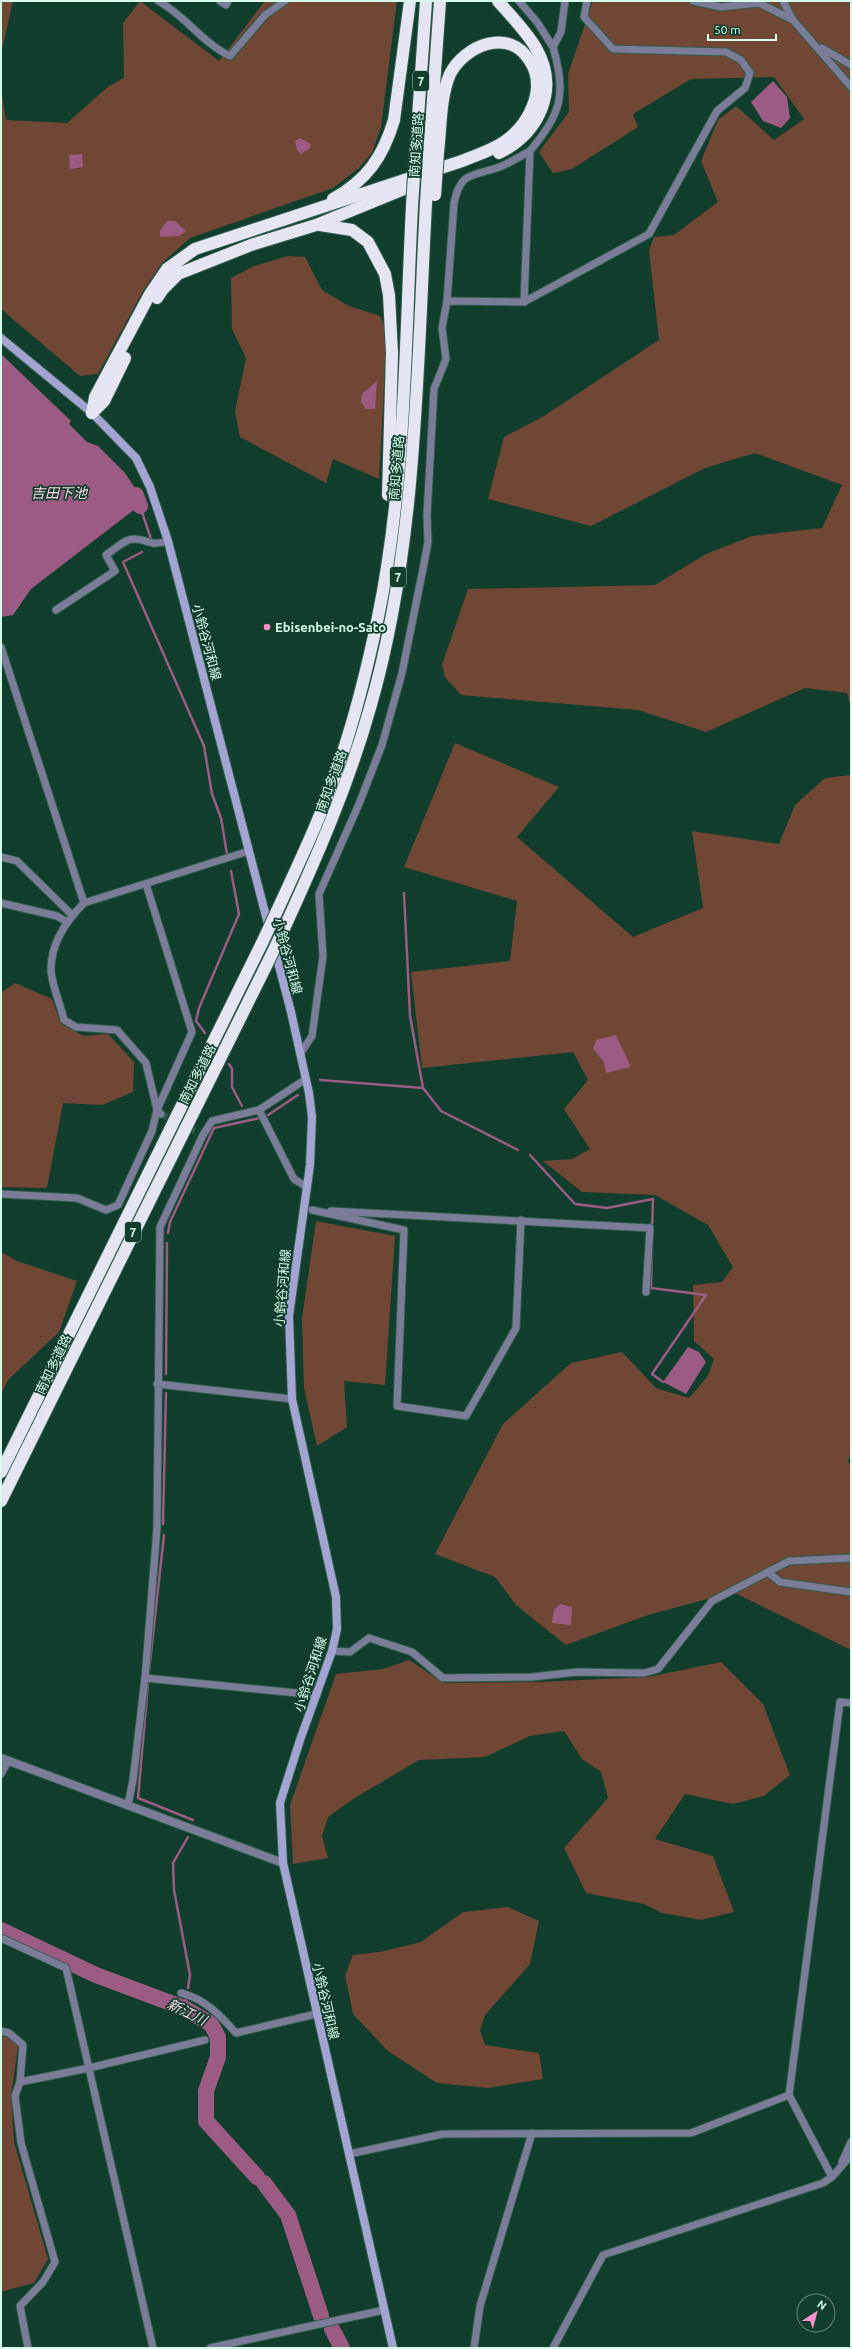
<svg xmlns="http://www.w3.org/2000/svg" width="852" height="2349" font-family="Ubuntu,'Noto Sans JP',sans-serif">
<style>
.green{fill:#704634}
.water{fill:#9c5b82}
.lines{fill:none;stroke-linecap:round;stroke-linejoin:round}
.stream{stroke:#9c5b82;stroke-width:2.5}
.river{stroke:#9c5b82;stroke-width:16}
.minor-tunnel{stroke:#2e5a48;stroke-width:7;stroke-dasharray:7 3.5;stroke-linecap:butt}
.minor-casing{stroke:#305c4a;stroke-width:9}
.tertiary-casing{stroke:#305c4a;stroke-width:10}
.secondary-casing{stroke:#305c4a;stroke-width:10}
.motorway-casing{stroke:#305c4a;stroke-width:14}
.minor{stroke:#7b7c98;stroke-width:7}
.tertiary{stroke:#7b7c98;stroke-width:8}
.secondary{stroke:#a3a4d1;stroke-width:8}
.motorway{stroke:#e5e5f3;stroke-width:12}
.motorway-bridge-casing{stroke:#305c4a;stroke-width:14;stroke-linecap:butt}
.motorway-bridge{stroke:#e5e5f3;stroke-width:12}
.poi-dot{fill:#f790cd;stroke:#103d2c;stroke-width:1.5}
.labels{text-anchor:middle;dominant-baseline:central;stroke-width:3.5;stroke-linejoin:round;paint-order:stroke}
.shield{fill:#103d2c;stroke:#9bc3b1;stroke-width:1}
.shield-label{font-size:12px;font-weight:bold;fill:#d6fdea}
.street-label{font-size:13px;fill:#d6fdea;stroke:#103d2c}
.poi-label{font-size:13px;font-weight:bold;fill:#d6fdea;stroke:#103d2c;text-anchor:start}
.water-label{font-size:14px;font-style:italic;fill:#fcd5ea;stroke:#103d2c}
</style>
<rect width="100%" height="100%" fill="#103d2c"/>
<g class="green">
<polygon points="1,1 13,1 1,54"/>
<polygon points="140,1 219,61 265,1 397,1 381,127 372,153 358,169 333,188 190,238 162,263 143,291 98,374 80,376 1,309 1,88 6,120 67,123 109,86 124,78 123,23"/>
<polygon points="593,1 851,1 851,708 847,693 805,688 706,732 638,710 461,695 445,677 442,665 468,589 655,585 706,554 752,536 822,528 842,485 755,453 705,468 591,526 488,499 504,437 544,416 659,340 649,250 654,237 674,235 718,202 701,161 718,120 736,106 774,140 804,119 774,77 691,79 633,114 638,127 572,169 553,173 539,152 569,112 568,74"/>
<polygon points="288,256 305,257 322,290 349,306 380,316 387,331 379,479 333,459 326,483 240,437 235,411 246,358 232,329 231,278 254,266"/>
<polygon points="455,743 559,787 517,837 633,937 703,908 692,831 779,844 795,805 825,778 851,775 851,1453 848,1461 851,1467 851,1650 733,1592 648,1615 566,1645 516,1605 495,1577 435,1554 503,1424 571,1363 622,1352 656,1388 689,1398 708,1376 714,1359 694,1341 693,1285 722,1282 733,1267 708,1225 655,1195 582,1192 543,1161 572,1159 590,1149 564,1109 588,1080 573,1052 422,1068 411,972 510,961 517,901 404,867"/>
<polygon points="15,983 52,999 61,1024 84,1036 108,1034 134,1062 133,1092 102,1105 63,1103 47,1188 1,1187 1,993"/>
<polygon points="316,1221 395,1236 385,1385 344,1381 347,1427 317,1446 304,1388 302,1318"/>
<polygon points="1,1252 17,1261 77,1281 59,1332 8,1380 1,1394"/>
<polygon points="409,1660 444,1683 538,1682 648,1677 721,1662 763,1704 790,1775 764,1796 733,1804 685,1794 655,1839 713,1856 734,1912 701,1920 662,1913 644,1904 586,1893 564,1848 608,1798 601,1772 582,1759 564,1731 530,1736 485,1757 419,1760 353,1799 328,1817 322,1836 328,1858 293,1864 290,1805 336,1674 383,1669"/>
<polygon points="508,1907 539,1921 530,1964 485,2015 480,2030 485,2045 539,2053 543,2079 488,2088 437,2083 388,2051 353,2014 345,1975 353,1955 380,1952 421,1942 463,1912"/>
<polygon points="1,2037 7,2037 18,2046 11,2096 14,2142 48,2259 34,2283 4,2291 1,2291"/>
</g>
<g class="water">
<polygon points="773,81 787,97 790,118 781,128 763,121 751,102"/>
<polygon points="300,138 311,144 310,148 301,154 297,150 295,141"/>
<polygon points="82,154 83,167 70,169 69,155"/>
<polygon points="167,221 175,221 186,231 179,236 160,237 160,231"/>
<polygon points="1,354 71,421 69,424 87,442 98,446 125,473 139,494 133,496 135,509 31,589 13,615 1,617"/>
<polygon points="377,381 375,409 366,409 361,402 362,394"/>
<polygon points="616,1035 631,1067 606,1073 604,1062 593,1049 596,1040"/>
<polygon points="688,1347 699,1352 706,1362 686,1394 663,1382"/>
<polygon points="560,1604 572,1607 571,1625 552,1623 554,1610"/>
</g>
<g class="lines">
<g class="stream">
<polyline points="140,506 151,539"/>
<polyline points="142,552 123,562 204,746 212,794 221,818 227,854"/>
<polyline points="205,1033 196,1021 199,1008 239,914 231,871"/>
<polyline points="229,1064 232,1069 232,1087 242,1106"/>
<polyline points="320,1080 423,1088 410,1016 404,893"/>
<polyline points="423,1088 441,1111 518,1150"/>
<polyline points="268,1115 298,1095"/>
<polyline points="530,1155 575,1204 607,1208 653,1199 652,1228"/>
<polyline points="168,1233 170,1222 214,1128 260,1118"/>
<polyline points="652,1249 651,1288 706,1295 652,1374 663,1382"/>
<polyline points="166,1374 167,1243"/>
<polyline points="163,1524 166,1393"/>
<polyline points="149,1671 164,1535"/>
<polyline points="148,1684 138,1798 193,1820"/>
<polyline points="188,1988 190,1975 174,1890 173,1863 188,1837"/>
<polyline points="184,2008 186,1999"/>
</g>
<g class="river">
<polyline points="136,495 140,506"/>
<polyline points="1,1930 96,1975 184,2008 211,2024 218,2037 218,2057 206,2091 206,2121 257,2177"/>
<polyline points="264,2183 288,2215 321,2316"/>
<polyline points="332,2329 342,2348"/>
</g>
<polyline class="minor-tunnel" points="161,1114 195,1131"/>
<defs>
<g id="minor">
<path d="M158,1C185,15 202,43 230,56L265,15L285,1"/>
<polyline points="220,1 226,5 228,1"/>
<polyline points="519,1 537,22 553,47"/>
<polyline points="693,1 721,7 759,3 793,20"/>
<polyline points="783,1 793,20 851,87"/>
<polyline points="822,48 851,65"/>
<path d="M447,301L454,203C461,169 475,177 502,166C511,162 521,156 530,151"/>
<path d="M524,302L530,151C561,113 567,95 553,47L561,32L565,1"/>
<path d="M56,610L115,571L106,555C114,550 124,539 134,539C149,539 149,547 168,541"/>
<polyline points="1,647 84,903"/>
<polyline points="1,857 17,861 72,915"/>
<polyline points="1,903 57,916 67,922"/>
<polyline points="300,1054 312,1036 323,956 319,894 359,804 382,745 402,673 423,569 428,542 427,515 434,389 446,359 442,328 447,301 524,302 649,234 717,111 745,88 750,73 741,60 726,52 613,49 584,17 587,1"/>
<polyline points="259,1110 294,1179 307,1187"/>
<path d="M161,1114L157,1110L146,1063L117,1030L76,1027L64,1020C61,1006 51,983 51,969C51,943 67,920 84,903L249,851"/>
<polyline points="1,1194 77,1198 106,1210 118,1205 152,1131 157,1110 192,1032 146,884"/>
<polyline points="312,1210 404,1230 397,1406 466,1416 516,1328 521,1220"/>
<polyline points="331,1211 650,1228 646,1292"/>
<polyline points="157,1384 292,1399"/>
<polyline points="769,1573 780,1582 851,1592"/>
<polyline points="332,1651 350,1652 369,1638 412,1652 443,1678 532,1677 577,1672 644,1673 658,1669 712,1601 789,1561 851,1558"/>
<polyline points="145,1678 317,1695"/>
<polyline points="1,1774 8,1761"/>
<polyline points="128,1805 133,1780 145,1678 157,1528 160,1227 203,1135 212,1121 259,1110 306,1079"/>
<polyline points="1,1938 66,1968 153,2348"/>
<path d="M181,1993C205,1999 220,2015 236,2033L316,2014"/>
<polyline points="1,2031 9,2033 23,2045 20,2082 15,2096 21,2143 55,2262 43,2282 20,2306 28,2348"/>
<polyline points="20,2082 89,2068 205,2040"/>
<polyline points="349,2154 443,2134 691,2133 789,2095"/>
<polyline points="842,2162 851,2142"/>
<polyline points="832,2177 789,2095 840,1702 851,1703"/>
<polyline points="210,2348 384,2310"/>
<polyline points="474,2348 480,2306 532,2133"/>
<polyline points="553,2348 603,2255 823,2183 832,2177 851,2155"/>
</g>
<polyline id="tertiary" points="1,1758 283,1863"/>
<polyline id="secondary" points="1,338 92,413 136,458 150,487 168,541 291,1012 309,1093 312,1117 310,1165 289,1316 292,1399 336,1597 337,1629 332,1651 300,1740 280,1803 283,1863 393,2348"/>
<g id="motorway">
<path d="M498,1C511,16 526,31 536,48C560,90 539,133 499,153"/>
<polyline points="429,156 440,1"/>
<polyline points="415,161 426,1"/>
<path d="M333,199C367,180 383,157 394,120L410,1"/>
<polyline points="320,225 352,230 368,242 385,274 389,295 392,353 388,495"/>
<polyline points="157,298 163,289 178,274 251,245 316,225 404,189"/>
<path d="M92,413L95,397L150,294L167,269L195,249L462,161C476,155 491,151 504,142C528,126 548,89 530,61C509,27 465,45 450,74C440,97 441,128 438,152"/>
<polyline points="92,413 104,401 125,358"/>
<path d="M276,913C299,863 323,813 340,761C356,714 368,665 378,617C406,482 405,342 412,206"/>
<path d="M282,933C316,859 348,786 370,708C417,547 417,370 426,203"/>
<polyline points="1,1472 262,943"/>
<polyline points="1,1501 267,964"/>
</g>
</defs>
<use href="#minor" class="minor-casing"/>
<use href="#tertiary" class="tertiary-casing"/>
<use href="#secondary" class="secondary-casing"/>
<use href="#motorway" class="motorway-casing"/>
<use href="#minor" class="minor"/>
<use href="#tertiary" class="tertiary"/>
<use href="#secondary" class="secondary"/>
<use href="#motorway" class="motorway"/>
<defs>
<g id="motorway-bridge">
<polyline points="435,195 438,152"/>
<polyline points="426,203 429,156"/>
<polyline points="412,206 415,161"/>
<polyline points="262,943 276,913"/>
<polyline points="267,964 282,933"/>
</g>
</defs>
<use href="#motorway-bridge" class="motorway-bridge-casing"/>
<use href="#motorway-bridge" class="motorway-bridge"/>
</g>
<circle class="poi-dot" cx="267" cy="627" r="4"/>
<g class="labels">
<g class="shield">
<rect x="413" y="71" width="16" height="20" rx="3"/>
<rect x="390" y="567" width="16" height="20" rx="3"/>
<rect x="125" y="1222" width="16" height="20" rx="3"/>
</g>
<g class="shield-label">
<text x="421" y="81">7</text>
<text x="398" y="577">7</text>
<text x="133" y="1232">7</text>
</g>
<g class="street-label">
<text transform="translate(416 145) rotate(-86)">南知多道路</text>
<text transform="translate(396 468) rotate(-85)">南知多道路</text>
<text transform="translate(207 642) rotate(75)">小鈴谷河和線</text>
<text transform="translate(331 781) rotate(-70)">南知多道路</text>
<text transform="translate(288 956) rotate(75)">小鈴谷河和線</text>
<text transform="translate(197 1074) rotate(-63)">南知多道路</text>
<text transform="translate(282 1288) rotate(-85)">小鈴谷河和線</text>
<text transform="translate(53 1364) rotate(-64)">南知多道路</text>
<text transform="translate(310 1674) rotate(-72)">小鈴谷河和線</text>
<text transform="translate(326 2001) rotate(77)">小鈴谷河和線</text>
</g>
<g class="poi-label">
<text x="275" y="627">Ebisenbei-no-Sato</text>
</g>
<g class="water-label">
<text x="59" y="493">吉田下池</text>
<text transform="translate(187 2012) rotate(26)">新江川</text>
</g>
</g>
<rect width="852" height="2349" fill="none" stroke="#d6fdea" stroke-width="4"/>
<g transform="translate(816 2313) rotate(36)"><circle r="19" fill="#103d2c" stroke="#5f8a78"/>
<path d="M0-3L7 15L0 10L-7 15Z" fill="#f790cd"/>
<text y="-6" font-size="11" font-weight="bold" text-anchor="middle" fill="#d6fdea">N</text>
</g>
<path d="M708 34v6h68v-6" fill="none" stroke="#d6fdea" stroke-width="2"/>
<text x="714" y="34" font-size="12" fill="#d6fdea" stroke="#103d2c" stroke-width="3" paint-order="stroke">50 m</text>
</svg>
